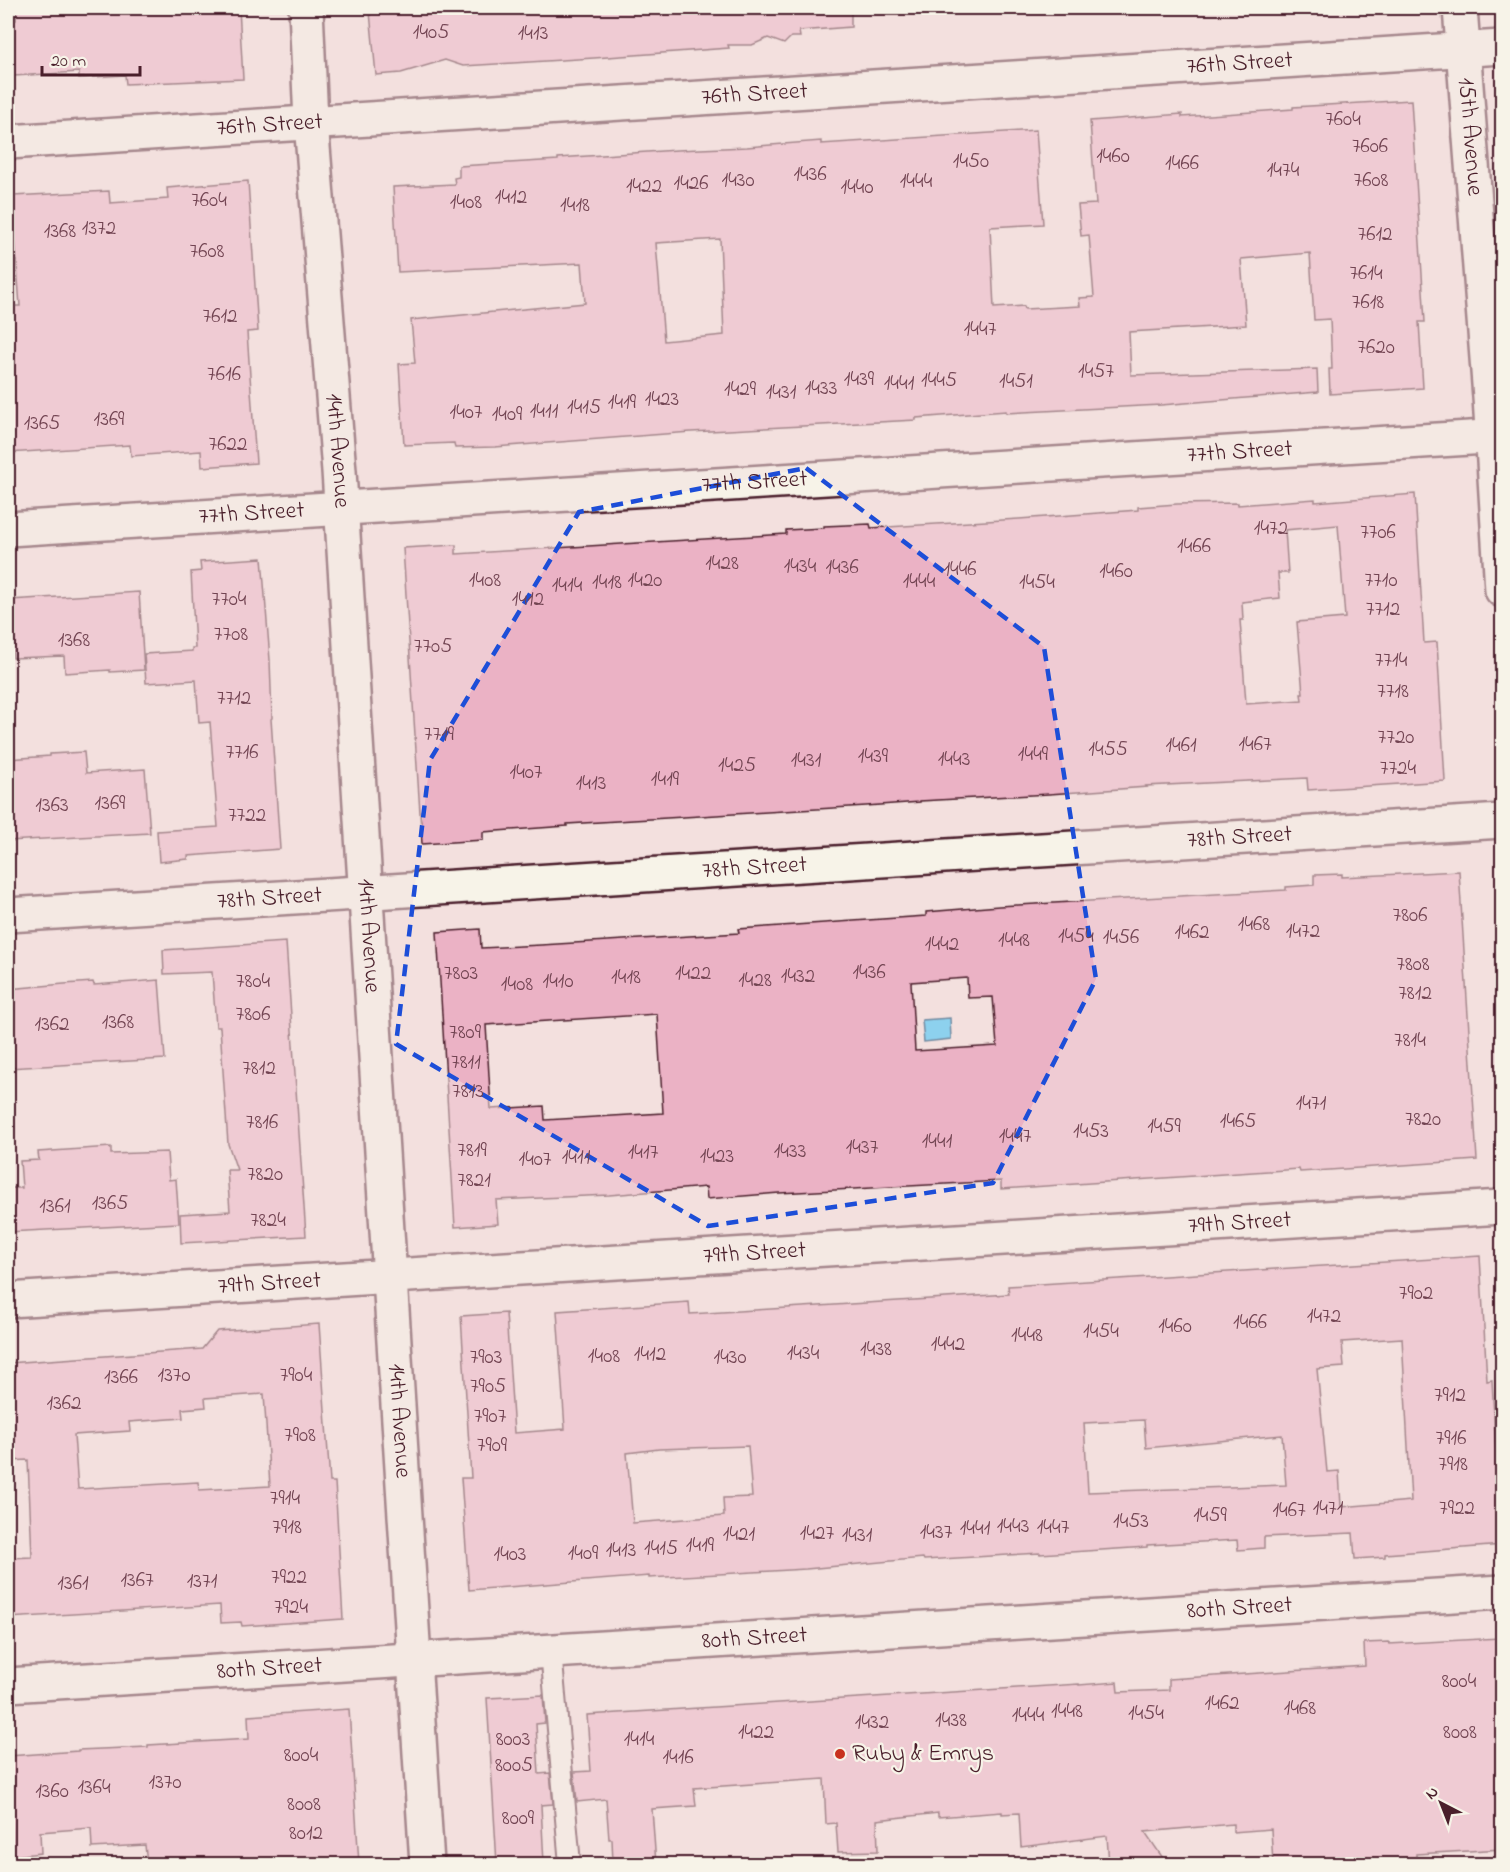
<svg xmlns="http://www.w3.org/2000/svg" width="1510" height="1872" font-family="'Indie Flower',sans-serif">
<style>
.water{fill:#8dd1ee;stroke:#728aa0;stroke-width:1.5}
.building{fill:#ebb2c5;stroke:#4a1f2b;stroke-width:1.5;fill-rule:evenodd}
.lines{fill:none;stroke-linecap:round;stroke-linejoin:round}
.lane-casing{stroke:#4a1f2b;stroke-width:24}
.street-casing{stroke:#4a1f2b;stroke-width:38}
.secondary-casing{stroke:#4a1f2b;stroke-width:38}
.lane{stroke:#f7f3e8;stroke-width:20}
.street{stroke:#f7f3e8;stroke-width:33}
.secondary{stroke:#f7f3e8;stroke-width:33}
.marked{fill:none;stroke:#1d4ed8;stroke-width:4.5;stroke-dasharray:12 8;stroke-linejoin:round}
.poi-dot{fill:#c8321e;stroke:#f7f3e8;stroke-width:2}
.labels{text-anchor:middle;dominant-baseline:central;stroke-width:4.5;stroke-linejoin:round;paint-order:stroke}
.number-label{font-size:21px;fill:#724452}
.street-label{font-size:24px;fill:#4a1f2b;stroke:#f7f3e8}
.poi-label{font-size:24px;fill:#4a1f2b;stroke:#f7f3e8;text-anchor:start}
</style>
<rect width="100%" height="100%" fill="#f3e0de"/>
<filter id="ink" filterUnits="userSpaceOnUse"><feTurbulence type="fractalNoise" baseFrequency=".0167" numOctaves="2"/><feDisplacementMap in="SourceGraphic" scale="12" xChannelSelector="R" yChannelSelector="G"/><feConvolveMatrix kernelMatrix="1 2 1 2 8 2 1 2 1" color-interpolation-filters="sRGB"/></filter>
<g filter="url(#ink)">
<polygon class="water" points="950,1018 951,1039 924,1042 922,1020"/>
<g class="building">
<polygon points="16,8 239,8 243,79 126,84 125,75 79,78 79,72 14,76 11,20 16,20"/>
<polygon points="416,8 851,8 851,27 799,31 800,37 791,37 784,44 768,38 752,45 728,45 729,48 594,58 463,66 445,60 401,73 376,75 370,12"/>
<path d="M1411,100L1425,322H1419L1423,388L1330,394L1329,369H1332L1330,319L1314,320L1310,253L1241,259L1246,325L1129,332L1131,375L1317,369L1318,392L1161,405L1006,413V411L916,418V420L691,432L495,447L455,448L454,443L404,445L399,364L415,363L411,320L585,303L582,263L398,272L393,187L455,184L454,178L459,177V166L558,160V158L677,150L747,147L821,141V144L1036,130L1043,224L990,227L994,308L1024,306L1025,309L1080,306L1079,298L1094,297L1089,235L1081,236L1078,205L1096,204L1090,121L1182,114V117L1266,111L1293,109V107ZM720,239L724,335L664,341L656,243Z"/>
<polygon points="248,181 258,331 247,332 256,463 202,467 201,451 131,456 130,445 8,453 8,306 20,306 12,196 109,191 110,203 168,199 167,188"/>
<path d="M1415,494L1424,643L1437,642L1445,781L1308,790L1307,778L1146,786L1147,787L1049,794L920,801V802L866,806L567,824V826L483,832V840L422,844L403,548L456,545V554L786,534V530L824,528V526L870,524L871,528L1019,519L1138,510V507L1177,504L1238,503V505L1315,499V502ZM1338,525L1345,618L1297,622L1303,694H1301L1302,700L1246,704L1240,620H1243L1242,602L1280,598L1278,573H1288L1285,530Z"/>
<polygon points="262,558 270,660 272,718 271,719 280,849 188,856 188,859 159,862 157,831 218,827 210,722 199,723 196,680 146,683 144,654 192,651 192,648 195,648 191,572 201,571 200,562"/>
<polygon points="139,592 144,670 110,672 110,670 65,673 64,656 13,658 10,600"/>
<polygon points="84,752 86,773 145,769 150,833 8,841 8,759 50,756 50,754"/>
<path d="M1459,871L1477,1160L1300,1172L1299,1169L1001,1189V1181L779,1193L707,1199L706,1187L609,1195L496,1200L498,1224L455,1227L437,932L480,929L481,948L541,945L739,933L738,929L926,916V912L999,906L1286,890V887L1314,885V875L1342,874V877ZM967,978L968,998L993,997L997,1046L915,1051L911,982ZM657,1014L663,1113L545,1120L544,1106L491,1109L486,1025Z"/>
<polygon points="286,942 306,1236 181,1243 180,1214 230,1211 227,1170 237,1170 228,1144 220,1027 216,1027 212,972 164,974 163,950"/>
<polygon points="159,980 165,1059 8,1068 8,989 64,984 93,982 94,985"/>
<polygon points="111,1147 111,1154 167,1152 169,1180 176,1179 179,1223 8,1232 8,1188 22,1188 20,1161 39,1160 38,1152"/>
<path d="M1480,1256L1487,1381L1492,1380L1498,1492H1500L1503,1545L1385,1554V1557L1355,1559L1353,1533L1264,1537V1548L1238,1550L1237,1540L1147,1545V1547L1040,1554V1553L924,1560L923,1558L806,1569L649,1578V1576L469,1590L461,1478H471L461,1316L506,1313L514,1433L565,1429L557,1311L689,1302L690,1314L1009,1294L1008,1286ZM1402,1338L1411,1501L1341,1507L1339,1471L1327,1472L1317,1369L1344,1367L1342,1342ZM1144,1420L1146,1448L1282,1435L1286,1485L1088,1492L1084,1423ZM748,1446L752,1497L723,1498L724,1516L633,1523L627,1453L659,1449Z"/>
<path d="M319,1324L330,1482H335L343,1619L242,1626L241,1622L221,1623L220,1605L8,1618V1558L32,1557L28,1460L8,1461V1363L202,1349L217,1331ZM264,1394L270,1486L199,1490L198,1482L78,1489L74,1435L130,1431L129,1422L183,1418L182,1409L206,1407L205,1398Z"/>
<polygon points="1500,1638 1503,1675 1503,1849 1416,1854 1416,1864 1273,1864 1271,1829 1233,1832 1233,1824 1145,1832 1167,1864 1109,1864 1107,1836 1021,1847 1019,1813 1002,1814 1002,1812 938,1817 938,1813 877,1820 878,1851 838,1852 836,1823 826,1824 824,1779 694,1788 696,1806 652,1809 656,1864 613,1864 612,1839 609,1839 606,1799 577,1802 574,1772 591,1771 587,1715 1079,1684 1079,1685 1117,1682 1118,1692 1169,1690 1169,1679 1365,1666 1364,1643 1389,1642 1389,1644"/>
<polygon points="543,1695 545,1723 536,1724 539,1774 550,1773 553,1804 541,1805 544,1864 497,1864 487,1698"/>
<polygon points="349,1709 359,1864 256,1864 256,1859 197,1864 147,1864 145,1845 92,1848 91,1828 40,1832 41,1853 13,1856 8,1756 78,1751 78,1750 148,1747 148,1745 249,1739 248,1716"/>
</g>
<g class="lines">
<defs>
<polyline id="lane" points="551,1651 570,1864"/>
<g id="street">
<path id="s1" d="M1460,8L1490,397L1502,590"/>
<path id="s2" d="M8,142L1502,47"/>
<path id="s3" d="M8,529L1502,436"/>
<path id="s4" d="M8,915L1502,821"/>
<path id="s5" d="M8,1300L1502,1207"/>
<path id="s6" d="M8,1685L1502,1592"/>
</g>
<g id="secondary">
<path id="s7" d="M306,8L311,122L339,471L427,1864"/>
</g>
</defs>
<use href="#lane" class="lane-casing"/>
<use href="#street" class="street-casing"/>
<use href="#secondary" class="secondary-casing"/>
<use href="#lane" class="lane"/>
<use href="#street" class="street"/>
<use href="#secondary" class="secondary"/>
</g>
</g>
<path d="M0 0H1510V1872H0ZM806,468L1044,647L1096,979L993,1183L708,1226L396,1044L430,760L579,512Z" fill="#f3e0de" fill-opacity=".55" fill-rule="evenodd"/>
<path class="marked" d="M806,468L1044,647L1096,979L993,1183L708,1226L396,1044L430,760L579,512Z"/>
<circle class="poi-dot" cx="840" cy="1754" r="6"/>
<g class="labels">
<g class="number-label">
<text x="431" y="33">1405</text>
<text x="533" y="34">1413</text>
<text x="1343" y="120">7604</text>
<text x="1370" y="147">7606</text>
<text x="1113" y="157">1460</text>
<text x="971" y="162">1450</text>
<text x="1182" y="164">1466</text>
<text x="1283" y="171">1474</text>
<text x="810" y="175">1436</text>
<text x="738" y="181">1430</text>
<text x="1371" y="181">7608</text>
<text x="916" y="182">1444</text>
<text x="691" y="184">1426</text>
<text x="644" y="187">1422</text>
<text x="857" y="188">1440</text>
<text x="511" y="198">1412</text>
<text x="209" y="201">7604</text>
<text x="466" y="203">1408</text>
<text x="575" y="206">1418</text>
<text x="99" y="229">1372</text>
<text x="60" y="232">1368</text>
<text x="1375" y="235">7612</text>
<text x="207" y="252">7608</text>
<text x="1366" y="274">7614</text>
<text x="1368" y="303">7618</text>
<text x="220" y="317">7612</text>
<text x="980" y="330">1447</text>
<text x="1376" y="348">7620</text>
<text x="1096" y="372">1457</text>
<text x="224" y="375">7616</text>
<text x="859" y="380">1439</text>
<text x="939" y="381">1445</text>
<text x="1016" y="382">1451</text>
<text x="899" y="384">1441</text>
<text x="821" y="389">1433</text>
<text x="740" y="390">1429</text>
<text x="781" y="393">1431</text>
<text x="662" y="400">1423</text>
<text x="622" y="403">1419</text>
<text x="584" y="408">1415</text>
<text x="544" y="412">1411</text>
<text x="466" y="413">1407</text>
<text x="507" y="415">1409</text>
<text x="109" y="420">1369</text>
<text x="42" y="424">1365</text>
<text x="228" y="445">7622</text>
<text x="1271" y="529">1472</text>
<text x="1378" y="533">7706</text>
<text x="1194" y="547">1466</text>
<text x="722" y="564">1428</text>
<text x="800" y="567">1434</text>
<text x="842" y="568">1436</text>
<text x="960" y="570">1446</text>
<text x="1116" y="572">1460</text>
<text x="485" y="581">1408</text>
<text x="645" y="581">1420</text>
<text x="1381" y="581">7710</text>
<text x="919" y="582">1444</text>
<text x="607" y="583">1418</text>
<text x="1037" y="583">1454</text>
<text x="567" y="586">1414</text>
<text x="229" y="600">7704</text>
<text x="528" y="600">1412</text>
<text x="1383" y="610">7712</text>
<text x="231" y="635">7708</text>
<text x="74" y="641">1368</text>
<text x="433" y="647">7705</text>
<text x="1391" y="661">7714</text>
<text x="1393" y="692">7718</text>
<text x="234" y="699">7712</text>
<text x="439" y="735">7719</text>
<text x="1396" y="738">7720</text>
<text x="1255" y="745">1467</text>
<text x="1181" y="746">1461</text>
<text x="1108" y="750">1455</text>
<text x="242" y="753">7716</text>
<text x="1033" y="755">1449</text>
<text x="873" y="757">1439</text>
<text x="954" y="760">1443</text>
<text x="806" y="761">1431</text>
<text x="737" y="766">1425</text>
<text x="1398" y="769">7724</text>
<text x="526" y="773">1407</text>
<text x="665" y="780">1419</text>
<text x="591" y="784">1413</text>
<text x="110" y="804">1369</text>
<text x="52" y="806">1363</text>
<text x="247" y="816">7722</text>
<text x="1410" y="916">7806</text>
<text x="1254" y="925">1468</text>
<text x="1303" y="932">1472</text>
<text x="1192" y="933">1462</text>
<text x="1076" y="937">1454</text>
<text x="1121" y="938">1456</text>
<text x="1014" y="941">1448</text>
<text x="942" y="945">1442</text>
<text x="1413" y="965">7808</text>
<text x="869" y="973">1436</text>
<text x="461" y="974">7803</text>
<text x="693" y="974">1422</text>
<text x="798" y="977">1432</text>
<text x="626" y="978">1418</text>
<text x="755" y="981">1428</text>
<text x="253" y="982">7804</text>
<text x="558" y="982">1410</text>
<text x="517" y="985">1408</text>
<text x="1415" y="994">7812</text>
<text x="253" y="1015">7806</text>
<text x="118" y="1023">1368</text>
<text x="52" y="1025">1362</text>
<text x="465" y="1033">7809</text>
<text x="1410" y="1041">7814</text>
<text x="466" y="1063">7811</text>
<text x="259" y="1069">7812</text>
<text x="468" y="1092">7813</text>
<text x="1311" y="1104">1471</text>
<text x="1423" y="1120">7820</text>
<text x="1238" y="1122">1465</text>
<text x="262" y="1123">7816</text>
<text x="1164" y="1127">1459</text>
<text x="1091" y="1132">1453</text>
<text x="1015" y="1137">1447</text>
<text x="937" y="1142">1441</text>
<text x="862" y="1148">1437</text>
<text x="472" y="1151">7819</text>
<text x="790" y="1152">1433</text>
<text x="643" y="1153">1417</text>
<text x="717" y="1157">1423</text>
<text x="576" y="1158">1411</text>
<text x="535" y="1160">1407</text>
<text x="265" y="1175">7820</text>
<text x="474" y="1181">7821</text>
<text x="110" y="1204">1365</text>
<text x="55" y="1207">1361</text>
<text x="268" y="1221">7824</text>
<text x="1416" y="1294">7902</text>
<text x="1324" y="1317">1472</text>
<text x="1250" y="1323">1466</text>
<text x="1175" y="1327">1460</text>
<text x="1101" y="1332">1454</text>
<text x="1027" y="1336">1448</text>
<text x="948" y="1345">1442</text>
<text x="876" y="1350">1438</text>
<text x="803" y="1354">1434</text>
<text x="650" y="1355">1412</text>
<text x="604" y="1357">1408</text>
<text x="486" y="1358">7903</text>
<text x="730" y="1358">1430</text>
<text x="174" y="1376">1370</text>
<text x="296" y="1376">7904</text>
<text x="121" y="1378">1366</text>
<text x="488" y="1387">7905</text>
<text x="1450" y="1396">7912</text>
<text x="64" y="1404">1362</text>
<text x="490" y="1417">7907</text>
<text x="300" y="1436">7908</text>
<text x="1451" y="1439">7916</text>
<text x="492" y="1446">7909</text>
<text x="1453" y="1465">7918</text>
<text x="285" y="1499">7914</text>
<text x="1328" y="1509">1471</text>
<text x="1457" y="1509">7922</text>
<text x="1289" y="1511">1467</text>
<text x="1210" y="1516">1459</text>
<text x="1131" y="1522">1453</text>
<text x="1013" y="1527">1443</text>
<text x="287" y="1528">7918</text>
<text x="1053" y="1528">1447</text>
<text x="975" y="1529">1441</text>
<text x="936" y="1533">1437</text>
<text x="817" y="1534">1427</text>
<text x="739" y="1535">1421</text>
<text x="857" y="1536">1431</text>
<text x="700" y="1546">1419</text>
<text x="661" y="1549">1415</text>
<text x="621" y="1551">1413</text>
<text x="583" y="1554">1409</text>
<text x="510" y="1555">1403</text>
<text x="289" y="1578">7922</text>
<text x="137" y="1581">1367</text>
<text x="202" y="1582">1371</text>
<text x="73" y="1584">1361</text>
<text x="291" y="1608">7924</text>
<text x="1459" y="1682">8004</text>
<text x="1222" y="1704">1462</text>
<text x="1300" y="1709">1468</text>
<text x="1067" y="1712">1448</text>
<text x="1146" y="1714">1454</text>
<text x="1028" y="1716">1444</text>
<text x="951" y="1721">1438</text>
<text x="872" y="1723">1432</text>
<text x="756" y="1733">1422</text>
<text x="1460" y="1733">8008</text>
<text x="513" y="1740">8003</text>
<text x="639" y="1740">1414</text>
<text x="301" y="1756">8004</text>
<text x="678" y="1758">1416</text>
<text x="514" y="1766">8005</text>
<text x="165" y="1783">1370</text>
<text x="94" y="1788">1364</text>
<text x="52" y="1792">1360</text>
<text x="304" y="1805">8008</text>
<text x="518" y="1819">8009</text>
<text x="306" y="1834">8012</text>
</g>
<g class="street-label">
<text stroke="none"><textPath href="#s2" startOffset="1234">76th Street</textPath></text>
<text stroke="none"><textPath href="#s2" startOffset="748">76th Street</textPath></text>
<text stroke="none"><textPath href="#s2" startOffset="262">76th Street</textPath></text>
<text stroke="none"><textPath href="#s1" startOffset="129">15th Avenue</textPath></text>
<text stroke="none"><textPath href="#s7" startOffset="444">14th Avenue</textPath></text>
<text stroke="none"><textPath href="#s3" startOffset="1234">77th Street</textPath></text>
<text stroke="none"><textPath href="#s3" startOffset="748">77th Street</textPath></text>
<text stroke="none"><textPath href="#s3" startOffset="244">77th Street</textPath></text>
<text stroke="none"><textPath href="#s4" startOffset="1234">78th Street</textPath></text>
<text stroke="none"><textPath href="#s4" startOffset="748">78th Street</textPath></text>
<text stroke="none"><textPath href="#s4" startOffset="262">78th Street</textPath></text>
<text stroke="none"><textPath href="#s7" startOffset="930">14th Avenue</textPath></text>
<text stroke="none"><textPath href="#s5" startOffset="1234">79th Street</textPath></text>
<text stroke="none"><textPath href="#s5" startOffset="748">79th Street</textPath></text>
<text stroke="none"><textPath href="#s5" startOffset="262">79th Street</textPath></text>
<text stroke="none"><textPath href="#s7" startOffset="1416">14th Avenue</textPath></text>
<text stroke="none"><textPath href="#s6" startOffset="1234">80th Street</textPath></text>
<text stroke="none"><textPath href="#s6" startOffset="748">80th Street</textPath></text>
<text stroke="none"><textPath href="#s6" startOffset="262">80th Street</textPath></text>
</g>
<g class="poi-label">
<text x="852" y="1754">Ruby &amp; Emrys</text>
</g>
</g>
<rect width="1510" height="1872" fill="none" stroke="#f7f3e8" stroke-width="30"/>
<rect x="15" y="15" width="1480" height="1842" fill="none" stroke="#4a1f2b" stroke-width="2" filter="url(#ink)"/>
<g transform="translate(1441 1803) rotate(318)" stroke="#f7f3e8" stroke-width="4.5" paint-order="stroke">
<path d="M0-4.5L10 22L0 15L-10 22Z" fill="#4a1f2b"/>
<text y="-9" font-size="16" font-weight="bold" text-anchor="middle" fill="#4a1f2b">N</text>
</g>
<path d="M42 66v9h98v-9" fill="none" stroke="#4a1f2b" stroke-width="3"/>
<text x="51" y="66" font-size="18" fill="#4a1f2b" stroke="#f7f3e8" stroke-width="4.5" paint-order="stroke">20 m</text>
</svg>
